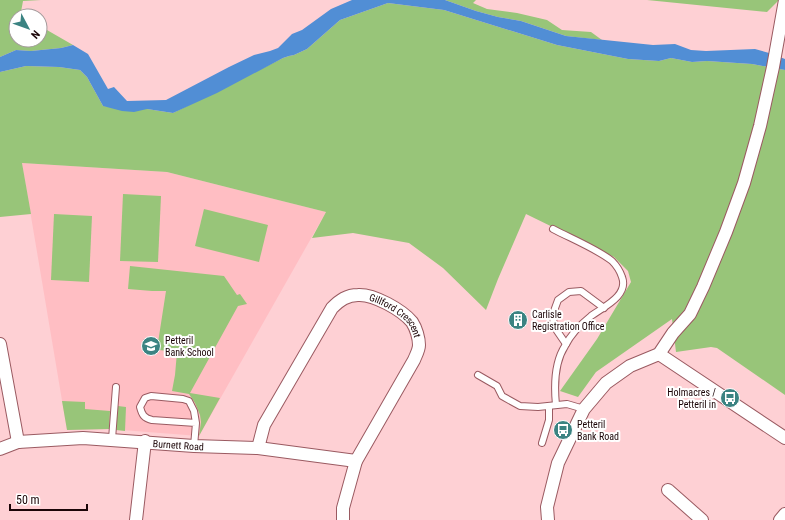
<svg xmlns="http://www.w3.org/2000/svg" width="785" height="520" font-family="'Roboto Condensed',sans-serif">
<style>
.built{fill:#ffbec3}
.green{fill:#98c579}
.water{fill:#518ed5}
.lines{fill:none;stroke-linecap:round;stroke-linejoin:round}
.service-casing{stroke:#9a5a61;stroke-width:8}
.minor-casing{stroke:#9a5a61;stroke-width:14}
.service{stroke:#fff;stroke-width:6}
.minor{stroke:#fff;stroke-width:12}
.labels{text-anchor:middle;dominant-baseline:central;stroke-width:4;stroke-linejoin:round;paint-order:stroke}
.poi-label{font-size:10px;fill:#1b0507;stroke:#fff;text-anchor:start}
.street-label{font-size:10px;fill:#1b0507;stroke:#fff}
</style>
<rect width="100%" height="100%" fill="#fed0d4"/>
<polygon class="built" points="22,163 167,172 326,212 199,436 109,429 67,430"/>
<g class="green">
<polygon points="0,0 41,0 23,1 21,12 27,16 16,16 16,40 40,40 40,26 73,45 61,48 31,51 16,50 0,57"/>
<polygon points="445,0 476,0 473,3 487,9 517,13 547,20 562,30 591,32 602,40 566,36 521,21 498,17 476,11"/>
<polygon points="647,0 779,0 767,12"/>
<polygon points="388,3 444,10 557,45 628,59 659,61 671,58 692,62 707,61 752,64 785,70 785,395 717,348 711,347 676,352 672,319 596,372 578,397 560,391 597,339 631,282 628,271 614,257 526,214 498,279 486,310 443,268 409,243 353,233 312,238 326,212 167,172 22,163 31,214 0,217 0,72 26,66 59,67 80,70 87,77 103,106 147,109 173,113 283,58 289,56 294,55 307,49 340,20"/>
<polygon points="123,194 161,196 158,262 120,261"/>
<polygon points="204,209 268,225 259,262 195,246"/>
<polygon points="54,214 92,216 89,282 51,280"/>
<polygon points="130,266 224,276 237,295 240,294 247,304 238,306 190,393 220,398 199,436 201,422 200,415 195,403 189,394 172,391 175,375 177,352 159,350 157,349 166,291 152,291 128,289"/>
<polygon points="62,401 85,402 85,409 110,411 109,429 67,430"/>
<polygon points="118,406 126,407 125,431 116,430"/>
</g>
<polygon class="water" points="352,0 445,0 476,11 498,17 521,21 566,36 653,45 675,44 691,50 706,51 755,49 769,53 785,59 785,70 752,64 707,61 692,62 671,58 659,61 628,59 557,45 444,10 388,3 340,20 307,49 294,55 289,56 283,58 217,93 173,113 147,109 134,112 122,111 103,106 87,77 80,70 59,67 26,66 0,72 0,57 16,50 31,51 61,48 73,45 88,54 108,89 114,87 127,101 166,100 229,67 254,55 270,51 278,48 292,34 302,30 331,9"/>
<g class="lines">
<defs>
<g id="service">
<path d="M553,229C570,238 597,249 612,261C616,265 620,271 622,277C629,296 603,307 591,316C581,324 571,334 565,346C554,363 554,385 556,405"/>
<polyline points="566,344 553,325 554,311 558,300 569,292 581,291 604,308"/>
<polyline points="478,375 497,386 502,396 520,406 538,407 567,404 584,409"/>
<polyline points="112,439 116,387"/>
<polyline points="542,443 549,420 549,406"/>
<path d="M194,446L196,423L194,411L189,401L183,399L151,396L145,398L140,407C142,415 144,418 152,420L196,423"/>
</g>
<g id="minor">
<polyline points="0,344 18,442"/>
<polyline points="659,354 785,438"/>
<path id="s1" d="M258,448L264,425L332,308C340,300 347,295 358,295C374,294 402,310 412,322C416,328 419,338 419,345C419,350 416,355 414,360L356,461L343,508V520"/>
<path id="s2" d="M0,449L18,442L83,438L194,446L258,448L356,461"/>
<polyline points="668,490 702,520"/>
<polyline points="136,520 145,441"/>
<polyline points="548,520 547,507 558,463 584,409 606,383 630,366 659,354 673,333 690,314 703,287 726,232 744,183 760,126 773,67 785,0"/>
<polyline points="780,520 785,514"/>
</g>
</defs>
<use href="#service" class="service-casing"/>
<use href="#minor" class="minor-casing"/>
<use href="#service" class="service"/>
<use href="#minor" class="minor"/>
</g>
<defs>
<symbol id="building-disc" viewBox="-11 -11 22 22"><circle r="9.5" fill="#3b8382" stroke="#fff"/><path d="M-4-6H4V6H1V3H-1V6H-4ZM-2.5-4.3h1.7v1.8h-1.7ZM.8-4.3h1.7v1.8H.8ZM-2.5-1h1.7V.8h-1.7ZM.8-1h1.7V.8H.8Z" fill="#fff"/></symbol>
<symbol id="school-disc" viewBox="-11 -11 22 22"><circle r="9.5" fill="#3b8382" stroke="#fff"/><path d="M0-5L7-2L0 1L-7-2ZM-4 1L0 2.5L4 1V4Q0 6-4 4Z" fill="#fff"/></symbol>
<symbol id="bus-disc" viewBox="-11 -11 22 22"><circle r="9.5" fill="#3b8382" stroke="#fff"/><path d="M-5-6H5V4H4V6H2V4H-2V6H-4V4H-5ZM-3.5-4V0h7V-4ZM-3.5 1.2v1.5H-2V1.2ZM2 1.2v1.5H3.5V1.2Z" fill="#fff"/></symbol>
</defs>
<g fill-rule="evenodd">
<use href="#building-disc" x="507" y="309" width="22" height="22"/>
<use href="#school-disc" x="140" y="335" width="22" height="22"/>
<use href="#bus-disc" x="719" y="387" width="22" height="22"/>
<use href="#bus-disc" x="552" y="419" width="22" height="22"/>
</g>
<g class="labels">
<g class="poi-label">
<text x="532" y="314">Carlisle<tspan x="532" dy="12">Registration Office</tspan></text>
<text x="165" y="340">Petteril<tspan x="165" dy="12">Bank School</tspan></text>
<text x="716" y="392" text-anchor="end">Holmacres /<tspan x="716" dy="12">Petteril in</tspan></text>
<text x="577" y="424">Petteril<tspan x="577" dy="12">Bank Road</tspan></text>
</g>
<g class="street-label">
<text stroke="none"><textPath href="#s1" startOffset="234">Gillford Crescent</textPath></text>
<text stroke="none"><textPath href="#s2" startOffset="180">Burnett Road</textPath></text>
</g>
</g>
<g transform="translate(28 28) rotate(131)"><circle r="19" fill="#ffffff" stroke="#a49b9c"/>
<path d="M0-3L7 15L0 10L-7 15Z" fill="#3b8382"/>
<text y="-6" font-size="11" font-weight="bold" text-anchor="middle" fill="#1b0507">N</text>
</g>
<path d="M10 504v6h77v-6" fill="none" stroke="#1b0507" stroke-width="2"/>
<text x="16" y="504" font-size="12" fill="#1b0507" stroke="#ffffff" stroke-width="3" paint-order="stroke">50 m</text>
</svg>
